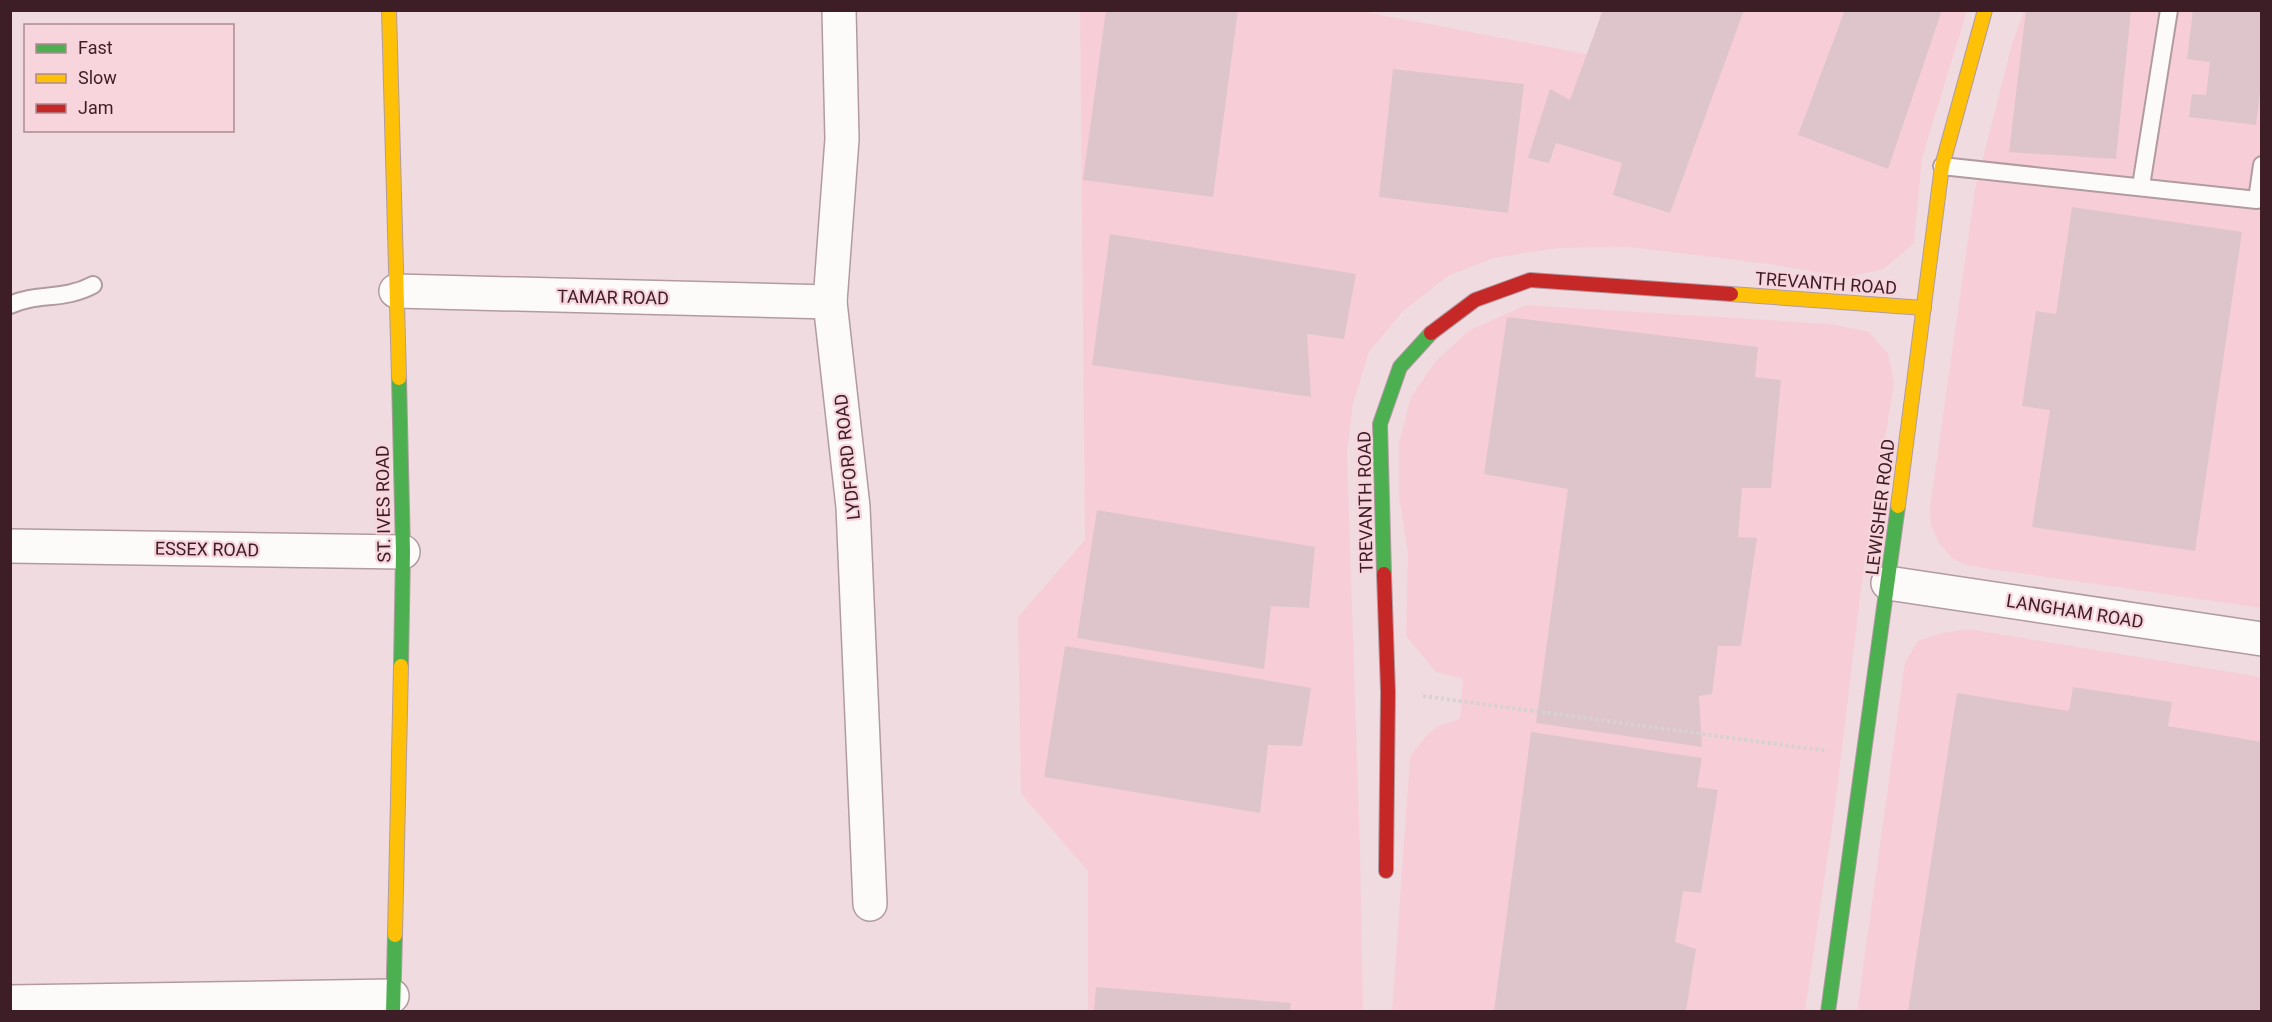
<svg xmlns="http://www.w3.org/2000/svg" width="2272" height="1022" font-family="Roboto,sans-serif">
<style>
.built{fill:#f7ced7}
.building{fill:#dec5cb}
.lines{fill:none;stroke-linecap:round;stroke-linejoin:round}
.lane-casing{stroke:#b29ba0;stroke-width:20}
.street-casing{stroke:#b29ba0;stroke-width:36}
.fast-casing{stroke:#b29ba0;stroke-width:16}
.slow-casing{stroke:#b29ba0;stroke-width:16}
.jam-casing{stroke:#b29ba0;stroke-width:16}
.path{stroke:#d7d1d2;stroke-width:4;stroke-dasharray:3 3;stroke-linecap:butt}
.lane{stroke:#fdfafa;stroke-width:16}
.street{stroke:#fdfafa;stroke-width:33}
.fast{stroke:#4caf50;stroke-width:14}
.slow{stroke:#ffc107;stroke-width:14}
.jam{stroke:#c62828;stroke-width:14}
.labels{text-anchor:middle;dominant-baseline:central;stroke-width:4.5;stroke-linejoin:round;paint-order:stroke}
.street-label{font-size:18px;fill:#3d1d26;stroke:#f8d4dc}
</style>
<rect width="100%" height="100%" fill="#f0dce0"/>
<g class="built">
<polygon points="1080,11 1361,11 1592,55 1601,11 1967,11 1922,158 1914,243 1884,269 1848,277 1768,264 1629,247 1558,248 1494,258 1448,276 1402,312 1369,352 1353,404 1347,453 1360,850 1363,1011 1088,1011 1088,871 1021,794 1018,617 1085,540"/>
<polygon points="2024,11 2261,11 2261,608 1970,566 1953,559 1940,545 1931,526 1930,508 1975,189 2012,44"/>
<polygon points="1526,305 1831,324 1869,332 1888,354 1894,383 1862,581 1835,807 1805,1011 1392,1012 1410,757 1425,737 1436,727 1460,719 1463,679 1436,672 1406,636 1408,554 1399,496 1399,443 1411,397 1435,362 1468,331"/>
<polygon points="1968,629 2261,677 2261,1011 1857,1012 1905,662 1918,641 1942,633"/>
</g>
<g class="building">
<polygon points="1106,10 1238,10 1213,197 1083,180"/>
<polygon points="1603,10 1744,10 1670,213 1613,195 1622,163 1556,143 1549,163 1528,158 1550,89 1570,100"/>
<polygon points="1845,10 1942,10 1888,169 1798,135"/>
<polygon points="2026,10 2131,10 2116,159 2009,152"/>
<polygon points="2193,10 2262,10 2262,75 2256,125 2189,117 2192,94 2206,95 2210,62 2187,59"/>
<polygon points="1393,69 1524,84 1508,213 1379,197"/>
<polygon points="2072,207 2242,232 2195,551 2032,527 2050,410 2022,406 2036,311 2056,314"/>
<polygon points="1110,234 1356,274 1344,339 1307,334 1311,397 1092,365"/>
<polygon points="1507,317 1758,347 1755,377 1781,380 1771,488 1742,488 1738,537 1757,538 1741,646 1718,646 1712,694 1699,696 1702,747 1536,723 1568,489 1484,474"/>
<polygon points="1097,510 1315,547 1309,608 1271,606 1264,669 1077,638"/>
<polygon points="1065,646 1311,688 1302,746 1268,745 1260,813 1044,777"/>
<polygon points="2073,687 2172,702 2168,726 2262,742 2262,1011 1908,1011 1957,693 2069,711"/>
<polygon points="1531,732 1702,758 1697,787 1718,790 1701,893 1683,891 1675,942 1696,949 1686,1011 1494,1011"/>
<polygon points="1096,987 1291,1003 1290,1011 1094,1011"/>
</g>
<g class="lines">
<defs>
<g id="lane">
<polyline points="1942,166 2257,200 2262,165"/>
<polyline points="2141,186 2169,10"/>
<path d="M10,305C39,292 63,301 93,285"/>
</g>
<g id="street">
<polyline points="839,10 842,139 830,302 853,507 870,904"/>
<polyline points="396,291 830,302"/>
<polyline points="10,546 403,552"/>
<polyline points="1888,583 2262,639"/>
<polyline points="10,1002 392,996"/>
</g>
<g id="fast">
<polyline points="399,378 403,552 401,666"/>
<polyline points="1384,574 1380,424 1400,367 1431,333"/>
<polyline points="393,1012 395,935"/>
<polyline points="1828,1012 1898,506"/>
</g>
<g id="slow">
<polyline points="389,10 399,378"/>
<polyline points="1731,294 1924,308"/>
<polyline points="1898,506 1942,166 1985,10"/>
<polyline points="395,935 401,666"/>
</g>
<g id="jam">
<polyline points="1431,333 1475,300 1530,280 1731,294"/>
<polyline points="1384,574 1388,692 1386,871"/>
</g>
</defs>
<use href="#lane" class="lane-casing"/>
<use href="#street" class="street-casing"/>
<use href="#fast" class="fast-casing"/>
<use href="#slow" class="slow-casing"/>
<use href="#jam" class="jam-casing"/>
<polyline class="path" points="1423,696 1828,751"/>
<use href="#lane" class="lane"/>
<use href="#street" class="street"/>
<use href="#fast" class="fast"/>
<use href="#slow" class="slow"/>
<use href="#jam" class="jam"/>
</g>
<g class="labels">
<g class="street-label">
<text transform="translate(1826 283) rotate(4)">TREVANTH ROAD</text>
<text transform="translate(613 297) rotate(1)">TAMAR ROAD</text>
<text transform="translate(847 457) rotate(-96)">LYDFORD ROAD</text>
<text transform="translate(1365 502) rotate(-91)">TREVANTH ROAD</text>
<text transform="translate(383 504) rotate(-91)">ST. IVES ROAD</text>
<text transform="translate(1880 507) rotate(-83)">LEWISHER ROAD</text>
<text transform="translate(207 549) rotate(1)">ESSEX ROAD</text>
<text transform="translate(2075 611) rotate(9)">LANGHAM ROAD</text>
</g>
</g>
<rect width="2272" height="1022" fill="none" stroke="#3d1d26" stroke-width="24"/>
<rect x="24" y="24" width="210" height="108" fill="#f8d4dc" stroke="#ad8b93" stroke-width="1.5"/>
<rect x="36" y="44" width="30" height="9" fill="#4caf50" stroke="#ad8b93" stroke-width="1.5"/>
<text x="78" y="54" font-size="18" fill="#3d1d26">Fast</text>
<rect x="36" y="74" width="30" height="9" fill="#ffc107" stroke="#ad8b93" stroke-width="1.5"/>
<text x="78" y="84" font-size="18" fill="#3d1d26">Slow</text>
<rect x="36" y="104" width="30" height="9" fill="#c62828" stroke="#ad8b93" stroke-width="1.5"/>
<text x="78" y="114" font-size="18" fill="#3d1d26">Jam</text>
</svg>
